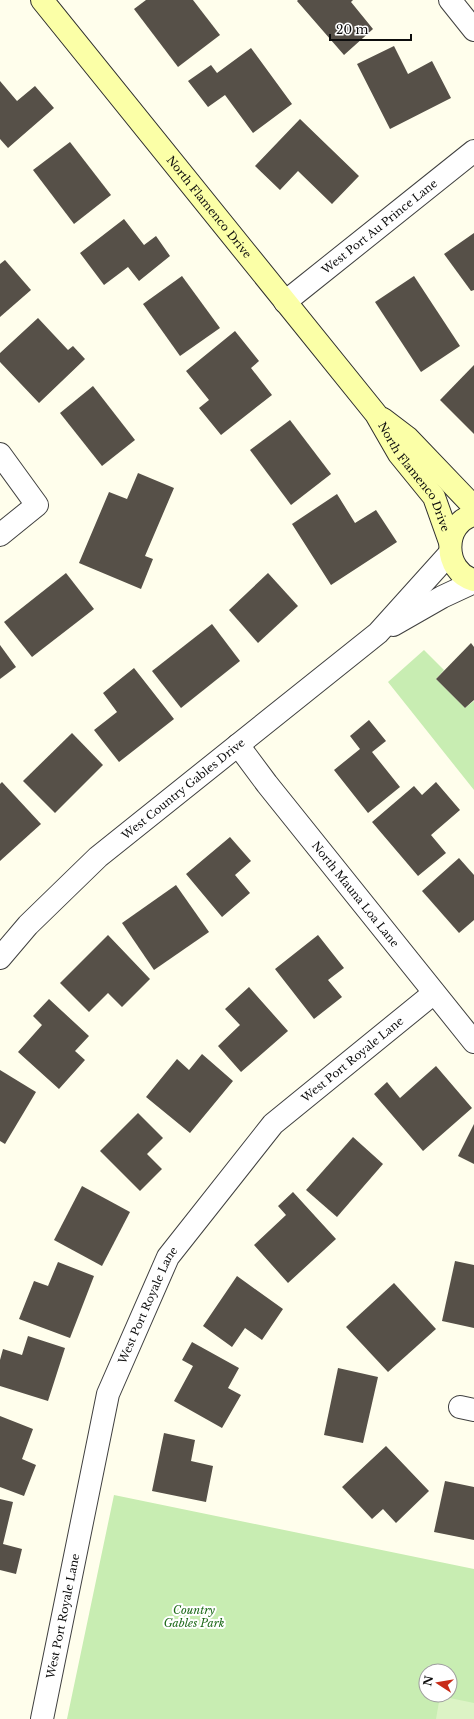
<svg xmlns="http://www.w3.org/2000/svg" width="474" height="1719" font-family="'Libre Baskerville',serif">
<style>
.green{fill:#c8edb2;fill-rule:evenodd}
.pitch{fill:#dcf3c5}
.building{fill:#565048}
.lines{fill:none;stroke-linecap:round;stroke-linejoin:round}
.street-casing{stroke:#404040;stroke-width:24}
.secondary-casing{stroke:#2f2f2f;stroke-width:24}
.street{stroke:#fff;stroke-width:22}
.secondary{stroke:#fbffa7;stroke-width:22}
.labels{text-anchor:middle;dominant-baseline:central;stroke-width:4;stroke-linejoin:round;paint-order:stroke}
.street-label{font-size:11px;fill:#0d0d0d;stroke:#fff}
.park-label{font-size:11px;font-style:italic;fill:#1c6918;stroke:#fff}
</style>
<rect width="100%" height="100%" fill="#fffeec"/>
<g class="green">
<polygon points="424,650 444,670 436,679 465,708 474,701 474,790 388,682"/>
<path d="M114,1495L474,1569V1719H67ZM426,1671H450V1695H426Z"/>
</g>
<polygon class="pitch" points="440,1696 474,1703 474,1719 436,1719"/>
<g class="building">
<polygon points="146,0 193,0 220,35 178,67 134,9"/>
<polygon points="298,0 353,0 351,2 373,29 344,55 297,1"/>
<polygon points="394,46 408,74 432,61 451,98 390,129 357,64"/>
<polygon points="251,48 292,104 253,133 225,95 208,107 188,81 211,65 217,73"/>
<polygon points="0,81 17,101 35,86 54,108 8,148 0,139"/>
<polygon points="300,119 359,176 332,204 298,171 280,190 255,166"/>
<polygon points="70,142 111,195 74,224 33,170"/>
<polygon points="124,219 144,245 156,236 170,256 139,281 128,267 104,285 80,253"/>
<polygon points="474,233 474,290 471,291 444,254"/>
<polygon points="5,260 31,290 0,317 0,264"/>
<polygon points="182,276 220,328 180,356 143,304"/>
<polygon points="414,276 460,346 421,372 375,302"/>
<polygon points="38,318 68,350 73,346 85,359 39,403 0,362 0,353"/>
<polygon points="235,331 259,361 251,368 272,395 221,435 199,408 209,400 186,371"/>
<polygon points="474,365 474,434 440,400"/>
<polygon points="93,386 135,440 102,466 60,413"/>
<polygon points="290,420 331,474 291,505 250,450"/>
<polygon points="138,473 174,488 145,556 153,559 141,589 79,563 109,492 127,499"/>
<polygon points="337,494 355,523 376,510 397,542 331,585 292,524"/>
<polygon points="66,573 94,609 32,657 4,622"/>
<polygon points="268,573 298,606 258,643 229,610"/>
<polygon points="212,624 240,661 181,708 152,671"/>
<polygon points="471,643 474,647 474,700 465,708 436,679"/>
<polygon points="0,645 16,667 0,679"/>
<polygon points="134,668 174,719 119,762 94,730 117,712 103,693"/>
<polygon points="369,720 386,741 372,752 400,787 368,813 334,770 360,749 350,736"/>
<polygon points="72,733 103,765 55,813 23,781"/>
<polygon points="2,782 41,824 0,861 0,784"/>
<polygon points="436,782 460,810 431,835 446,853 418,876 372,822 414,786 422,795"/>
<polygon points="230,837 251,861 235,875 250,893 222,917 186,874"/>
<polygon points="459,858 474,875 474,920 459,933 422,891"/>
<polygon points="176,885 209,932 154,970 122,923"/>
<polygon points="108,935 150,979 122,1007 108,993 89,1012 60,983"/>
<polygon points="318,935 344,968 328,980 342,997 314,1019 275,969"/>
<polygon points="249,987 288,1031 241,1072 218,1046 240,1025 225,1009"/>
<polygon points="49,999 89,1036 75,1051 85,1060 59,1089 18,1052 42,1025 33,1016"/>
<polygon points="202,1054 233,1081 190,1133 146,1097 177,1059 189,1070"/>
<polygon points="436,1066 472,1108 423,1151 374,1094 387,1082 400,1098"/>
<polygon points="0,1070 36,1092 5,1144 0,1141"/>
<polygon points="138,1113 163,1138 147,1154 162,1169 140,1191 100,1151"/>
<polygon points="474,1124 474,1164 458,1156"/>
<polygon points="353,1137 383,1164 337,1217 306,1190"/>
<polygon points="82,1186 130,1212 102,1266 54,1240"/>
<polygon points="293,1192 336,1239 288,1283 254,1245 286,1215 278,1206"/>
<polygon points="455,1261 474,1265 474,1328 442,1321"/>
<polygon points="58,1262 94,1276 70,1338 19,1319 34,1281 48,1286"/>
<polygon points="237,1276 283,1309 262,1340 245,1328 232,1347 203,1326"/>
<polygon points="394,1283 436,1329 388,1372 346,1327"/>
<polygon points="28,1336 65,1348 48,1401 0,1386 0,1360 3,1349 22,1355"/>
<polygon points="192,1342 239,1368 228,1388 241,1395 222,1428 174,1401 193,1366 182,1360"/>
<polygon points="338,1368 378,1377 363,1443 324,1435"/>
<polygon points="0,1416 33,1429 22,1459 36,1465 24,1496 0,1487"/>
<polygon points="164,1433 195,1440 191,1461 213,1466 206,1502 152,1491"/>
<polygon points="386,1446 429,1491 396,1523 383,1509 372,1519 342,1487"/>
<polygon points="445,1481 474,1487 474,1540 434,1532"/>
<polygon points="0,1499 13,1502 3,1544 22,1549 16,1574 0,1570"/>
</g>
<g class="lines">
<defs>
<g id="street">
<polyline points="450,0 474,30"/>
<path id="s1" d="M285,302L474,151"/>
<polyline points="0,454 37,505 0,535"/>
<polyline points="393,625 442,597 474,582"/>
<path id="s2" d="M238,745L267,784L474,1042"/>
<path id="s3" d="M0,958L28,925L98,857L378,633L450,553"/>
<polyline points="460,1407 474,1410"/>
<path id="s4" d="M42,1719L108,1394L168,1257L273,1124L434,993"/>
</g>
<g id="secondary">
<path id="s5" d="M42,0L376,414L399,454L434,497L450,542"/>
<polyline points="383,419 408,438 474,507"/>
<path d="M474,515C442,523 443,572 474,580"/>
</g>
</defs>
<use href="#street" class="street-casing"/>
<use href="#secondary" class="secondary-casing"/>
<use href="#street" class="street"/>
<use href="#secondary" class="secondary"/>
</g>
<g class="labels">
<g class="street-label">
<text stroke="none"><textPath href="#s5" startOffset="266">North Flamenco Drive</textPath></text>
<text stroke="none"><textPath href="#s1" startOffset="121">West Port Au Prince Lane</textPath></text>
<text stroke="none"><textPath href="#s5" startOffset="606">North Flamenco Drive</textPath></text>
<text stroke="none"><textPath href="#s3" startOffset="250">West Country Gables Drive</textPath></text>
<text stroke="none"><textPath href="#s2" startOffset="190">North Mauna Loa Lane</textPath></text>
<text stroke="none"><textPath href="#s4" startOffset="753">West Port Royale Lane</textPath></text>
<text stroke="none"><textPath href="#s4" startOffset="429">West Port Royale Lane</textPath></text>
<text stroke="none"><textPath href="#s4" startOffset="105">West Port Royale Lane</textPath></text>
</g>
<g class="park-label">
<text x="194" y="1610">Country<tspan x="194" dy="13">Gables Park</tspan></text>
</g>
</g>
<g transform="translate(438 1683) rotate(282)"><circle r="19" fill="#ffffff" stroke="#9e9e9e"/>
<path d="M0-3L7 15L0 10L-7 15Z" fill="#c82c19"/>
<text y="-6" font-size="11" font-weight="bold" text-anchor="middle" fill="#0d0d0d">N</text>
</g>
<path d="M330 34v6h81v-6" fill="none" stroke="#0d0d0d" stroke-width="2"/>
<text x="336" y="34" font-size="12" fill="#0d0d0d" stroke="#ffffff" stroke-width="3" paint-order="stroke">20 m</text>
</svg>
